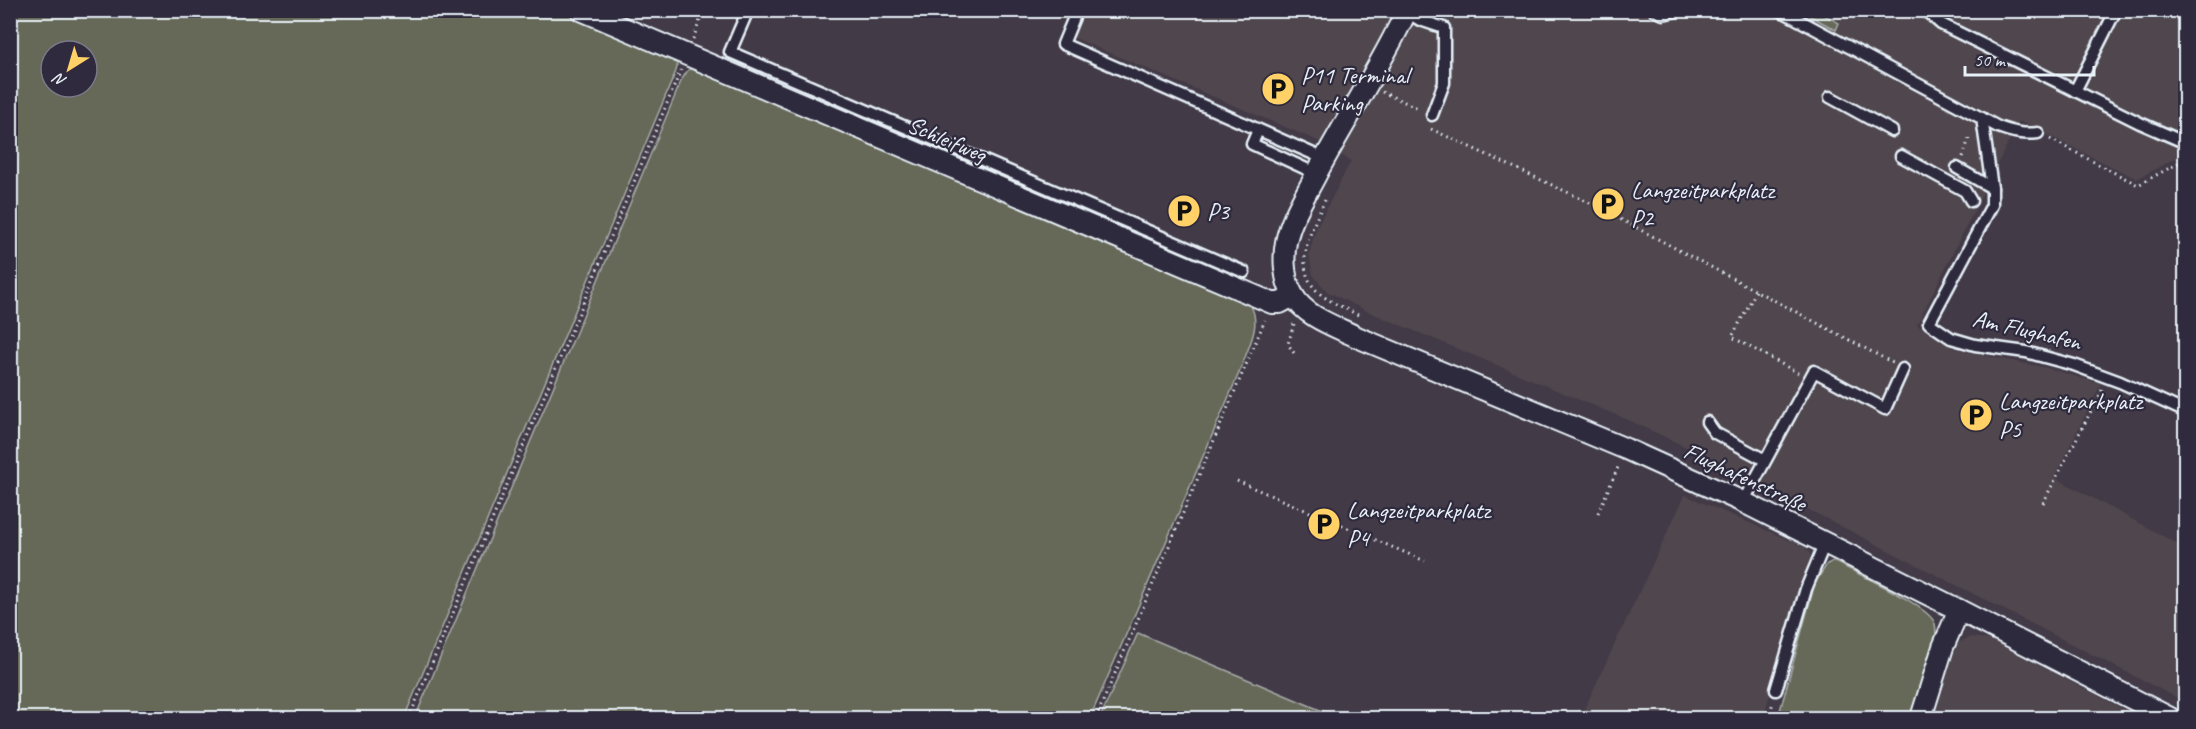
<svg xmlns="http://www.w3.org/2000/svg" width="2196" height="729" font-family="Caveat,sans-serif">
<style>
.built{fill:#50464e}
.green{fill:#666859;stroke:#a7aca8;stroke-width:1.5;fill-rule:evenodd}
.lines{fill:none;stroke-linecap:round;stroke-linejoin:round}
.service-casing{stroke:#e8f1f8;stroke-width:15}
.minor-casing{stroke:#e8f1f8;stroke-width:24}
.path{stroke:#e8f1f8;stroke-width:3;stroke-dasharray:1.5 4.5;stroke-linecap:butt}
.service{stroke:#2f2a3d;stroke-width:10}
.minor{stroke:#2f2a3d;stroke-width:20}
.labels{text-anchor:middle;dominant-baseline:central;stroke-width:4.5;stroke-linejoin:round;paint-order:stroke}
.poi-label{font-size:24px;fill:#e8f1f8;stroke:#2f2a3d;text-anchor:start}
.street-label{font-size:24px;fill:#e8f1f8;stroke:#2f2a3d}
</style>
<rect width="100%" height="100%" fill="#423a47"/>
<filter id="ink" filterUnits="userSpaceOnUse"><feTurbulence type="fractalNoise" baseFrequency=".0167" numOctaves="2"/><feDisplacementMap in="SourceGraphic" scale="12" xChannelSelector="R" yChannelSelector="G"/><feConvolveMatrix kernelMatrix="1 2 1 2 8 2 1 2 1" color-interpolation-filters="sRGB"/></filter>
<g filter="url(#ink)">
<g class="built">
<polygon points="1084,10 2185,11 2185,144 2177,157 2137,179 2019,121 1917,325 1951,347 1972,353 2047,368 2101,384 2054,477 2185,548 2185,702 1688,448 1633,422 1369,312 1328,292 1313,275 1309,254 1316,229 1351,161 1316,140 1072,37"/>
<polygon points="1685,495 1805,547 1810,553 1810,558 1763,718 1580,718"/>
<polygon points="1972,637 1991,640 2140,718 1930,718 1951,652 1959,642"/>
</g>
<g class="green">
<path d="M10,11H565L676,58L678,63L676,71L404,718H11ZM51,51H87V87H51Z"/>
<polygon points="1801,11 1817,11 1839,23 1836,30"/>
<path d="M696,67L1250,304C1262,325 1249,344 1242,366L1090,718H415L682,79L688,70Z"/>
<path d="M1833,561C1852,571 1931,606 1935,624C1940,645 1920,696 1913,718H1778L1815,583L1827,564Z"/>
<polygon points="1138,633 1339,718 1100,718"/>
</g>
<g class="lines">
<defs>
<g id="service">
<polyline points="748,10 730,52 1244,272"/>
<polyline points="1077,10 1063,44 1325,159"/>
<polyline points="1654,10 1663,14 1681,10"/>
<path d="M1780,10L1998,127C2012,132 2023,135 2038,133"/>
<polyline points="1925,10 1941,24 2140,123 2186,143"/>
<polyline points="1407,12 1420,20 1444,28 1444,83 1432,115"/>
<polyline points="2075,91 2116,10"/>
<polyline points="1830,97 1892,131"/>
<polyline points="1982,118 1992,188 1992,205 1929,323 1951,338 1975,345 2026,352 2074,365 2120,382 2186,412"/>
<polyline points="1258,130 1252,144 1317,174"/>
<polyline points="1901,156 1965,191 1971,201"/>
<polyline points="1957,168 1992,188"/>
<polyline points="1707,422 1715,433 1765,460"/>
<polyline points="1743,502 1814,371 1885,409 1903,369"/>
<polyline points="1776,690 1806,589 1825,543"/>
</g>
<g id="minor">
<polyline points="581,10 1272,303 1280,303 1293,296"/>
<path d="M1407,10C1381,66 1347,117 1318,171C1307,193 1291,217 1286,242C1283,258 1284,280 1293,295C1305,317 1337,327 1357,337L1626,449L1743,502L1959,610L2170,718"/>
<polyline points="1921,718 1943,647 1959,610"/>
</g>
</defs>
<use href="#service" class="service-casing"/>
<use href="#minor" class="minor-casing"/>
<g class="path">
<polyline points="693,39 704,10"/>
<polyline points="1382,92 1420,109"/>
<polyline points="1431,129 1580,198 1893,363"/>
<polyline points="2050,139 2138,185 2186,159"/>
<polyline points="1963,157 1969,138"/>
<path d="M1325,200C1313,227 1291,265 1317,291C1327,301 1345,308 1358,315"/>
<polyline points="1756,291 1732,337 1798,373"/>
<polyline points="1294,324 1288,344 1294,353"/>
<polyline points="1237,481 1425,561"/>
<polyline points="2043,503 2102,390"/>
<polyline points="1598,513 1619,465"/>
<polyline points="409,718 681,70"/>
<polyline points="1096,718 1265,320"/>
<polyline points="1768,718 1773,703"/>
</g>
<use href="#service" class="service"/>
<use href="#minor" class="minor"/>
</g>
</g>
<defs>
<symbol id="parking-disc" viewBox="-11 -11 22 22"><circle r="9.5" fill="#ffd166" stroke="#2f2a3d"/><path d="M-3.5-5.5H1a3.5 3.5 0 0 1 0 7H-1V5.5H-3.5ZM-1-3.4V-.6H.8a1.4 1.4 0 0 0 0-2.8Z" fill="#111"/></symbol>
</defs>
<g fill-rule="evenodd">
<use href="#parking-disc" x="1259" y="70" width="38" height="38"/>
<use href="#parking-disc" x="1589" y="185" width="38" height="38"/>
<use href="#parking-disc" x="1165" y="192" width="38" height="38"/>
<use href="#parking-disc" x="1957" y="396" width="38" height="38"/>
<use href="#parking-disc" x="1305" y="505" width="38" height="38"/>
</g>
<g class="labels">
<g class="poi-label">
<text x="1301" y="75">P11 Terminal<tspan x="1301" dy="28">Parking</tspan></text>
<text x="1631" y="190">Langzeitparkplatz<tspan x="1631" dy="28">P2</tspan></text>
<text x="1207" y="211">P3</text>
<text x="1999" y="401">Langzeitparkplatz<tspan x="1999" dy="28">P5</tspan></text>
<text x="1347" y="510">Langzeitparkplatz<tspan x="1347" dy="28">P4</tspan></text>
</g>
<g class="street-label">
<text transform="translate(947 139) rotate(23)">Schleifweg</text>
<text transform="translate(2027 330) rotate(13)">Am Flughafen</text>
<text transform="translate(1745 477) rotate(25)">Flughafenstraße</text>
</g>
</g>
<rect width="2196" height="729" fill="none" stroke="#2f2a3d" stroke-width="36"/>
<rect x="18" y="18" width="2160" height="693" fill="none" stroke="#e8f1f8" stroke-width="2" filter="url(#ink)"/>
<g transform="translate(69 69) rotate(217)"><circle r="28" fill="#2f2a3d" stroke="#797a88" stroke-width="1.5"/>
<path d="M0-4.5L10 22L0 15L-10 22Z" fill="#ffd166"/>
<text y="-9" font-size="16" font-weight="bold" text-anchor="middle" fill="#e8f1f8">N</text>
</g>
<path d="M1965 66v9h129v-9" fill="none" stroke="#e8f1f8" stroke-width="3"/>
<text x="1974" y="66" font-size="18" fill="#e8f1f8" stroke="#2f2a3d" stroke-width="4.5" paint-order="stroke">50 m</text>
</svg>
